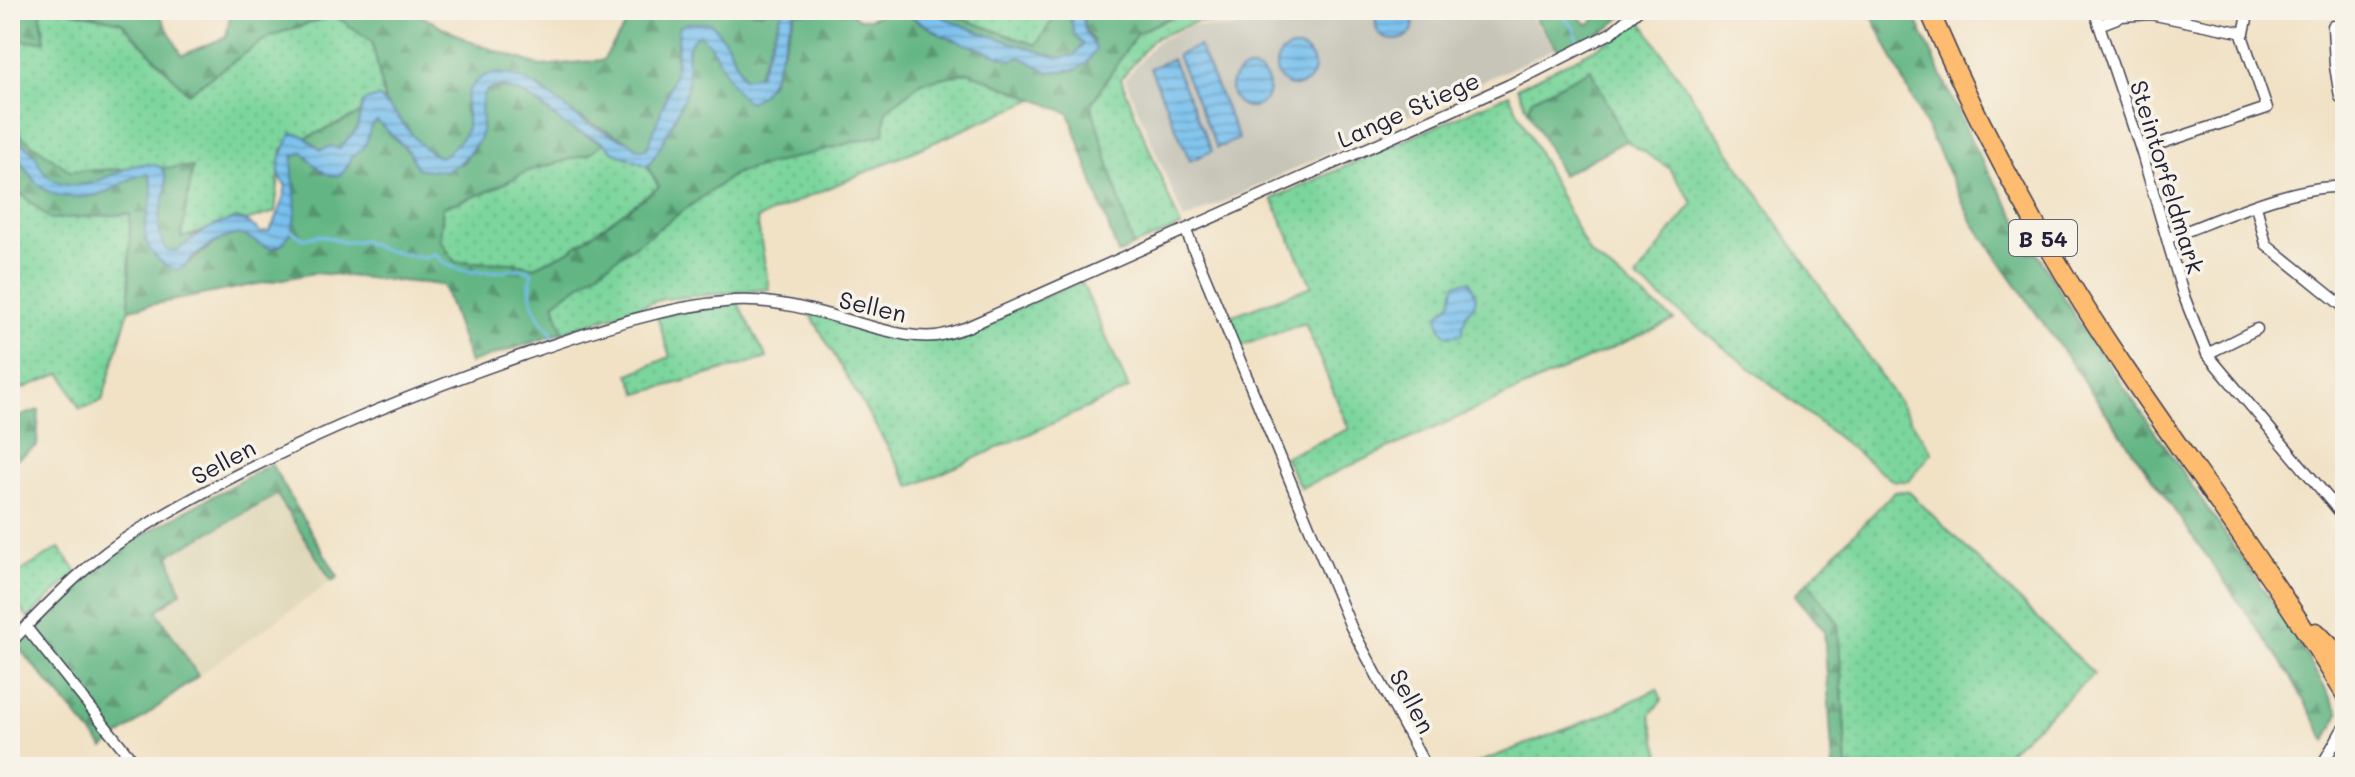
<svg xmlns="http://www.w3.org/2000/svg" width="2355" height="777" font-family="Mali,sans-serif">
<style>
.built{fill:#dfd7b7}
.industrial{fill:#c6c5b8}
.grass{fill:url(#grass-dots);stroke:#4e7c6c;stroke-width:2}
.forest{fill:url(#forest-firs);stroke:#436c60;stroke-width:2}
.water{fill:url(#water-rules);stroke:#4c7094;stroke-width:2}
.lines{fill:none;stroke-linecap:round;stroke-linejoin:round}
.stream{stroke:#76bfee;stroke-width:3}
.minor-casing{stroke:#413f50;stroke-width:13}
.trunk-casing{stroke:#413f50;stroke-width:21}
.minor{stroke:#fff;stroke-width:10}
.trunk{stroke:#fdbc70;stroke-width:18}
.labels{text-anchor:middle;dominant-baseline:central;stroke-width:7;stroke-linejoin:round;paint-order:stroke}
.shield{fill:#f7f3e8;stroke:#62616f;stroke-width:2}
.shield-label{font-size:22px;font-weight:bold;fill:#22223b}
.street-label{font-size:24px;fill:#22223b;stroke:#f7f3e8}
</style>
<defs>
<pattern id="grass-dots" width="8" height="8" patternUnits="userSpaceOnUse" patternTransform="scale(2)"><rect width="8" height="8" fill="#7bd59c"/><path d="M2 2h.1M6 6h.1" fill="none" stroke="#6ab787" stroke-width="1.8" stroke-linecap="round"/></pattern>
<pattern id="forest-firs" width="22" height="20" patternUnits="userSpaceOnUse" patternTransform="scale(2)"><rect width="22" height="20" fill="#64b684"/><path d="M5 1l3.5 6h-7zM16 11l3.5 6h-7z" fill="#52946d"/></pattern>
<pattern id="water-rules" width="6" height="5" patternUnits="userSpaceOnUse" patternTransform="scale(2)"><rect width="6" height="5" fill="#76bfee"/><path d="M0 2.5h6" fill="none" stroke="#609bc2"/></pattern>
</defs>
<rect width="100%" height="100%" fill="#f7f3e8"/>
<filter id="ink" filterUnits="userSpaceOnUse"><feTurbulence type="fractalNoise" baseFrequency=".0125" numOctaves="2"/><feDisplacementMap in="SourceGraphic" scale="16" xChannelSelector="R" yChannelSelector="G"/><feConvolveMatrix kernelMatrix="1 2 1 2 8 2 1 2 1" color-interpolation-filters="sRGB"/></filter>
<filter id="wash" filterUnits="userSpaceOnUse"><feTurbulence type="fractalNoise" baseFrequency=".006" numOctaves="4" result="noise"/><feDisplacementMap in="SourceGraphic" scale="32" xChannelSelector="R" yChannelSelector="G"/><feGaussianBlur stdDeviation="1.8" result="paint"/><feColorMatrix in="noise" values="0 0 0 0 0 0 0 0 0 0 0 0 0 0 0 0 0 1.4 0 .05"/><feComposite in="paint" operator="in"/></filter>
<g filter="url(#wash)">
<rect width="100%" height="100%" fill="#f1e2c6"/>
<polygon class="built" points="277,495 332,581 198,676 157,611 181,592 169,556"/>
<polygon class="industrial" points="1271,10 1525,10 1555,48 1184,220 1125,79 1157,41 1193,25 1230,29"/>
<g class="grass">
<path d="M40,10H66L121,22L188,93L270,36L334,15L372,41L385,102L378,97L363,102L360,114L306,138L302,135L282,149L275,212L246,221L237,218L181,239L192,167C183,167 173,169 164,168C151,166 138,162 125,169L70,171L10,130V41L45,40Z"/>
<polygon points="947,10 1060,10 1036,45 951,15"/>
<polygon points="1186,10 1261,10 1230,25 1198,21 1153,39 1121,79 1181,227 1133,246 1091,104 1137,33"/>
<polygon points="1641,21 1932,452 1909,481 1893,481 1636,278 1693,203 1669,168 1626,141 1591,70 1533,99 1528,110 1517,88 1618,37"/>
<polygon points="970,72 1034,99 757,219 769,289 663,299 563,332 553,303 736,173 884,134 886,110 922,82"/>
<polygon points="1509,94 1589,253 1674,320 1301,488 1284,457 1349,429 1305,323 1238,347 1225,318 1312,286 1272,199"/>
<polygon points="603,143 614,152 647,166 659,187 569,251 535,267 515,263 455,262 440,239 443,207 487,192 528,171 589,154"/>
<polygon points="10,184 50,219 130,214 129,309 102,401 80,409 62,373 21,389 10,353"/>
<polygon points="1081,281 1129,389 911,487 808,310 908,339 955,336"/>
<polygon points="738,303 767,358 638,394 629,374 670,357 657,316"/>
<polygon points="1895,491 1909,492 2094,674 1998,761 2002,767 1847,767 1838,623 1808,581"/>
<polygon points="59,548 77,572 28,618 10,593 10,578"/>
<polygon points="1657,689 1662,700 1650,715 1663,767 1467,767 1605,714"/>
</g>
<g class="forest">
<polygon points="10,10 40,10 45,41 10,41"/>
<path d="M66,10H157L182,55L226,37L231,10H410L471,42L541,66L603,60L636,10H685L686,12L783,10L758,75L744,78L727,43L711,23L677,41L676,70L647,149H637L632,143L575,115L539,87L506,75L464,106C469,128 472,129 456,144C450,151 448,154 439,157L422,147L385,102L372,41L334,15L270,36L188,93L121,22Z"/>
<path d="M797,10H849L858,19H870L887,10L904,11L917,21L944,36L1012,60L1021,57L1050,72L1077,69L1094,41L1085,31L1083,18L1088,10L1098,15L1130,10H1186L1137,33L1091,104L1133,246L1118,254L1069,113L969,72L922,82L886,110L884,134L736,173L554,303L563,332L470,363L443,285L314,273L129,309L130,214L50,219L10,184V151C25,161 28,177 39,184C60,198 90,201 113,189C125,182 134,175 148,174C158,193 147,209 146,229L175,269C193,266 214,236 238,234C248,233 259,246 274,247L293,157L303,152L309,160L347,168L350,159L366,143L370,126L377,121L412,155L462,164C467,154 478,146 480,135C485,117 475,109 487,90C518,81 540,107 563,124C575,132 590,137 603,143L589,154L528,171L487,192L443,207L440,239L455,262L515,263L535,267L569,251L659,187L647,166C657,156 684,101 687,87C691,68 680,46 699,34C713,45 720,59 727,75L770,85Z"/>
<polygon points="926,10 947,10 951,15 1036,45 1059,10 1069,10 1070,19 1083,45 1074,56 1059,58 976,31"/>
<polygon points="1529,10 1571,10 1588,25 1606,10 1630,10 1609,28 1560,52"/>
<polygon points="1869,10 1912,10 1975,149 2073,313 2294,634 2339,713 2326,741 2290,675 1973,223"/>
<polygon points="1591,69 1626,141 1562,175 1528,110 1532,99"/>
<polygon points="360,114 357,129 339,149 321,150 306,138"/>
<path d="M12,129L70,171L125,169C106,182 60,196 43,172C39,167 38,160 34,155C29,147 18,139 10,134Z"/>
<path d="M193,167L181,238L200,233L177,251H168C143,218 178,196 162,168Z"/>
<polygon points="39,410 37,446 10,463 10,419"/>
<polygon points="271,464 338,577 332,581 277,495 169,555 181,592 157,611 198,676 104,748 17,646 66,593 140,536"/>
<polygon points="1808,581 1838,623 1847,767 1833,767 1824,630 1795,595"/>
</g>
<g class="water">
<path d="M783,10H797C780,36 780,91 749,102C730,93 721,52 699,34C680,46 691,68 687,87C684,101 657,157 647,166L614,152L603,142L565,126L540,104L520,93L501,86L487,90C477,106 484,116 481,133C480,143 473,146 468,154C454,173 440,173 417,168L408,150L377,121C367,128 370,133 366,143C363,150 356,152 352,157C348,163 347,170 341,174C327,181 311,162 303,152L293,156C290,184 304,209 288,236C271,266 252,230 234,235C219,239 203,249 191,259C188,261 186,266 182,268C171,274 153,256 148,246C137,221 161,199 148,174C132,175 122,185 108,191C85,200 57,202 38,184C26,173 25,161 10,151V134C18,139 28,147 34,154C40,162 41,173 51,179C95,204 128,149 162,168C178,196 143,218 168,251H177C198,233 238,203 260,233L269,231C279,217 283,203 286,186C271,172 283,149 292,133L302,135L321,150L331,146L339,149L357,129L363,102L378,97C401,114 413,146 439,157C449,154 451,149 458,142C480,122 453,103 477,81C506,56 555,99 576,116C589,126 616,137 632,143L637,149H647L676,70L679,27L688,23H711L727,43L743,78L759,75Z"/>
<polygon points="901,10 926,10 976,31 1059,58 1073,56 1083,45 1074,34 1069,10 1088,10 1083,18 1085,31 1096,49 1087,63 1077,69 1049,72 1021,57 1012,60 944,36"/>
<path d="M1380,10H1409C1432,50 1358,50 1380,10Z"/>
<polygon points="1199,46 1239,139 1217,148 1177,55"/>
<circle cx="1295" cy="67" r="19"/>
<polygon points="1172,59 1212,151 1190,161 1150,68"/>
<circle cx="1250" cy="88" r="19"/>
<polygon points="1470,281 1476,297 1474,306 1466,314 1462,334 1447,336 1440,326 1438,315 1451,303 1456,283"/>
</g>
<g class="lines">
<g class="stream">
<polyline points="1558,10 1574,28 1578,41"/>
<path d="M289,229L304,239L319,235L344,242L364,241L380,249L424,258L435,254C452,274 478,273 502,271C512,270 518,267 528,270L532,274C528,290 532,308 542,321C548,328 551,329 553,338"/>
</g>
</g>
</g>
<g filter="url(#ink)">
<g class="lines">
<defs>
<g id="minor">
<polyline points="2094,10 2141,150 2183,294 2207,354 2345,518"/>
<polyline points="2099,25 2122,16 2150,14 2244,33 2249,10"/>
<polyline points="2333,26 2335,66 2340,97"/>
<polyline points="2141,150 2267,108 2241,32"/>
<polyline points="2256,206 2266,244 2345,308"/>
<polyline points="1186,231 1351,627 1426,767"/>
<path d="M2168,238C2218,220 2293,184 2345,187"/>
<polyline points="2207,354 2257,329"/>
<polyline points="26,627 138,767"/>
<path d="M10,643C49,603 89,560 137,531C256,457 391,401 523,355C592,331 659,307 734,301C781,298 830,316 876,328C896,333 915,338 936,336C945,335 955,331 965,328L1509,85L1611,33L1638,10"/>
<polyline points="2321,767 2342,730"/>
</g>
<g id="trunk">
<path d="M1929,10C1982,134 2048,255 2124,367C2198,476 2277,581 2345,694"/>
<polyline points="2316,632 2345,661"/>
</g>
</defs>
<use href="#minor" class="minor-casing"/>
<use href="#trunk" class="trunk-casing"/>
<use href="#minor" class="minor"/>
<use href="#trunk" class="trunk"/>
</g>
</g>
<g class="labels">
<rect class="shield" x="2009" y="220" width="68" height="36" rx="6"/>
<g class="shield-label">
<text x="2043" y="238">B 54</text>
</g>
<g class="street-label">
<text transform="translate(1408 109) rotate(-24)">Lange Stiege</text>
<text transform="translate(2168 177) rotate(73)">Steintorfeldmark</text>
<text transform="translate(873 306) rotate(13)">Sellen</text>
<text transform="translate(223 461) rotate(-28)">Sellen</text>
<text transform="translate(1413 701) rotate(62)">Sellen</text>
</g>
</g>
<rect width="2355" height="777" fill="none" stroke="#f7f3e8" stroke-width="40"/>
</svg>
